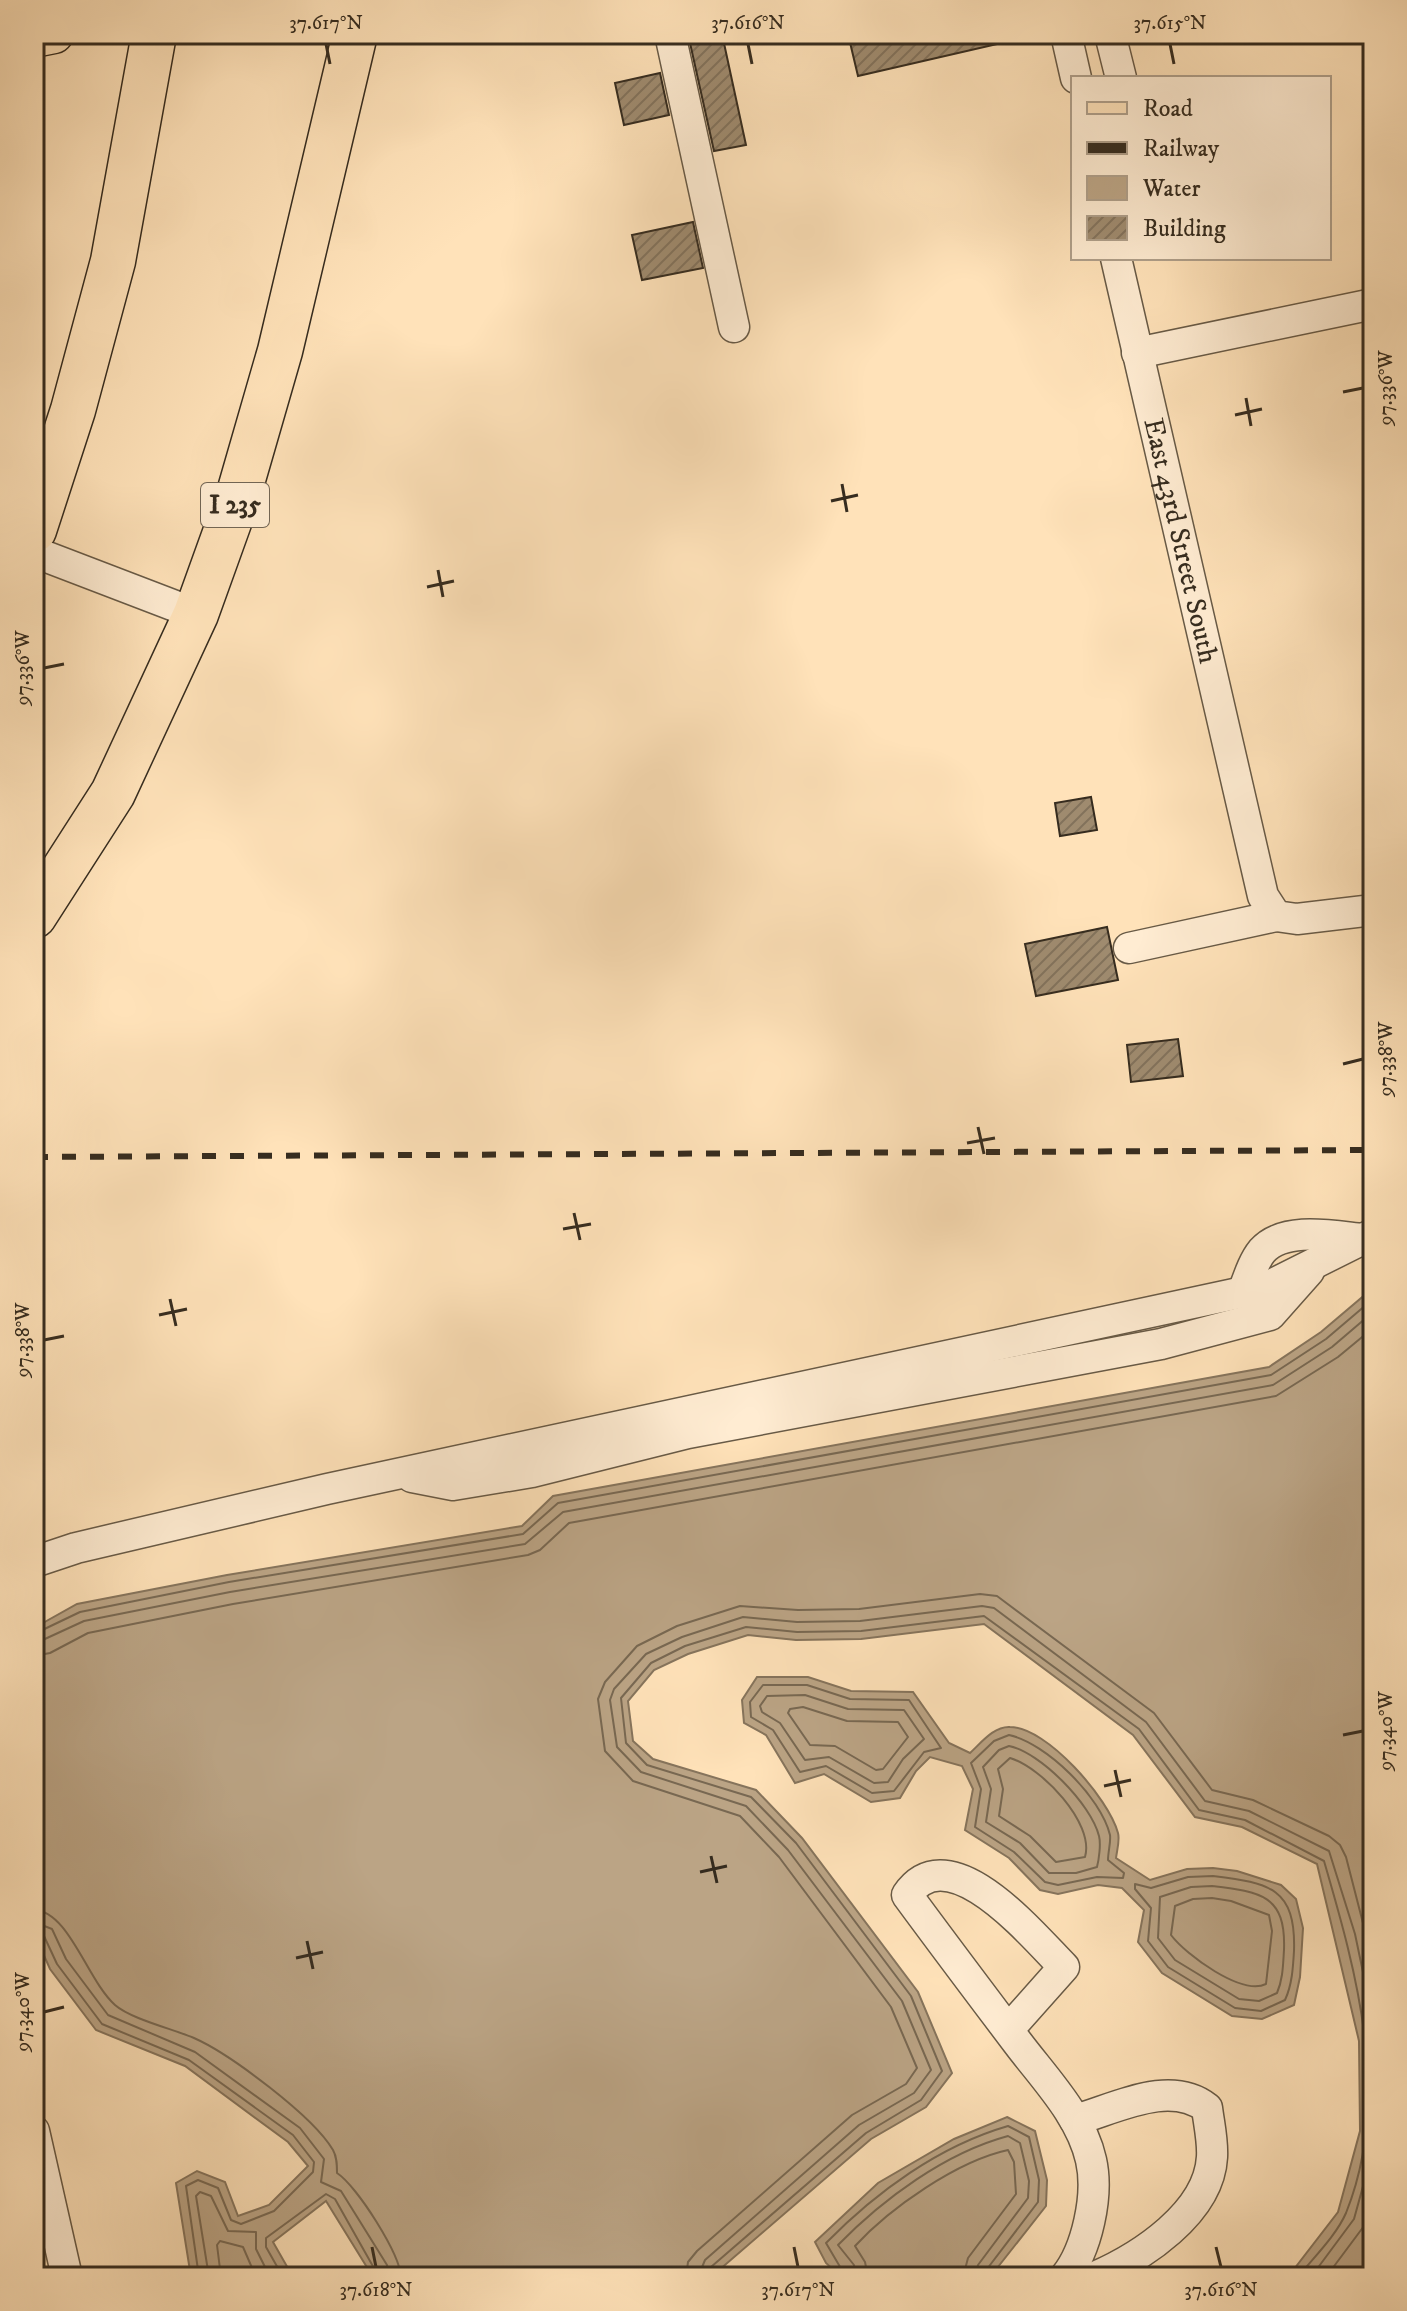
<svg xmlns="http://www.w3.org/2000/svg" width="1407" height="2311" font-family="'IM FELL DW Pica',serif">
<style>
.water{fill:#bba485;stroke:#86745c;stroke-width:2}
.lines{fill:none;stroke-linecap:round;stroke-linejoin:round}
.shore{stroke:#786852;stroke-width:2}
.building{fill:url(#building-hatch);stroke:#362c1f;stroke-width:2}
.minor-casing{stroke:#685a46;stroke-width:33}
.major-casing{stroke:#362c1f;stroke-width:41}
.highway-casing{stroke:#362c1f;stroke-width:47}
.minor{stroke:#ffecd2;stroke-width:30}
.major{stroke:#ffe2b9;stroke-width:38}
.highway{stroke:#ffe2b9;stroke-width:44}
.rail{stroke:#362c1f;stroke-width:6;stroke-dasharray:14 14;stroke-linecap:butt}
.ticks{fill:none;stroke:#362c1f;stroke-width:3}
.labels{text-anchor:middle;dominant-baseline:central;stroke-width:7;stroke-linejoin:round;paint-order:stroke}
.shield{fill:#ffecd2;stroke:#726655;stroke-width:2}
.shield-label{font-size:26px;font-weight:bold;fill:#362c1f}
.street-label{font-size:28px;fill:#362c1f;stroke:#ffecd2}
.neatline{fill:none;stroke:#362c1f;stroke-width:3}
.ticks-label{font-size:20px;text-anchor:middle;fill:#362c1f}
</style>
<defs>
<pattern id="building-hatch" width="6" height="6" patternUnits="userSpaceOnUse" patternTransform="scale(2)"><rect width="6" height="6" fill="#9f8b6f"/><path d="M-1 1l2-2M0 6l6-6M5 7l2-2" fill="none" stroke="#82725b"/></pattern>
</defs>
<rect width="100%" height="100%" fill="#ffe2b9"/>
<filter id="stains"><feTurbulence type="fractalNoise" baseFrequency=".0025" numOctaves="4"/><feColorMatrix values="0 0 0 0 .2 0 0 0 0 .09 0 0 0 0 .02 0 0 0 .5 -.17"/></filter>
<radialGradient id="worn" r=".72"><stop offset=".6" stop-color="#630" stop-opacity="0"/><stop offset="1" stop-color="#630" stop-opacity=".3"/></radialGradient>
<g class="water">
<polygon points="1373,1288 1373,2277 1288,2277 1338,2212 1360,2131 1359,2041 1317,1864 1242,1827 1195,1817 1133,1735 984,1624 861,1639 796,1640 748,1635 688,1654 654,1670 628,1701 633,1741 653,1759 756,1790 802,1838 918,1992 952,2073 926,2107 871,2139 711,2277 373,2277 326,2201 273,2242 293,2277 191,2277 176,2183 197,2171 225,2182 238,2216 269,2205 308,2166 288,2142 185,2066 96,2030 50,1969 34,1933 34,1628 77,1604 227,1575 522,1526 553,1496 1269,1367 1321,1332"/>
<path d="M757,1677H808L851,1691L913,1692L949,1743L970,1753C981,1743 994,1726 1010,1727C1047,1727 1109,1799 1118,1833C1120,1840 1117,1850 1116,1858L1150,1880L1187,1869L1213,1868L1237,1871L1281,1885L1296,1899L1303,1928L1300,1977L1294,2005L1262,2019L1232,2016L1162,1973L1138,1942L1144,1910L1122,1888L1098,1885L1058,1894L1040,1890L1009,1858L965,1830L973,1789L962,1766L930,1757L916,1771L900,1798L871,1802L824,1774L795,1783L766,1735L744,1723L742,1700Z"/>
<polygon points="1007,2117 1035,2131 1047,2180 1046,2206 990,2277 841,2277 826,2263 815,2242 878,2183 954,2139"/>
</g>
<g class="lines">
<g class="shore">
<polyline points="34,1634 80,1612 229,1582 523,1534 558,1503 1271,1375 1326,1339 1373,1299"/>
<polyline points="34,1644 84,1621 230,1592 525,1544 563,1512 1273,1385 1332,1347 1373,1312"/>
<polyline points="34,1656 50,1653 88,1633 233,1604 528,1555 540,1550 569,1523 1276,1396 1338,1357 1373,1328"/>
<polygon points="763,1685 807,1685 850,1699 909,1700 941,1748 924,1752 894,1791 872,1793 826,1766 800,1772 773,1730 751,1717 750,1702"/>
<polygon points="805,1695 848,1709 904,1710 924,1739 903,1759 888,1782 874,1783 829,1757 805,1760 780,1723 762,1712 760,1706 767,1696"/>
<polygon points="803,1707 847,1721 898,1722 908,1737 883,1769 876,1770 835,1746 810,1745 788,1713 790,1709"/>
<path d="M1009,1735C1046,1743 1101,1797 1110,1835C1111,1842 1108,1852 1108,1860L1124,1873L1123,1878L1097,1877L1058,1885L1045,1882L1014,1852L975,1827L981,1789L971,1763L994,1741Z"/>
<path d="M1009,1746C1040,1752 1091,1804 1099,1836C1101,1844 1099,1859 1097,1867L1076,1873H1049L1020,1843L986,1822L991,1789L983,1767L999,1750Z"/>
<path d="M1010,1758C1041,1767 1095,1823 1085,1857L1056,1862L1030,1836L999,1816L1003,1789L998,1769Z"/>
<path d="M1213,1876C1270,1883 1296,1888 1294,1951C1293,1968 1292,1985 1285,2000L1261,2011L1235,2008L1168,1967L1148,1941L1151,1908L1135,1889V1884L1151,1888L1188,1877Z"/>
<path d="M1212,1886C1261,1892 1286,1895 1284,1950C1283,1965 1283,1979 1277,1993L1259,2001L1239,1999L1175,1960L1158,1938L1160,1897L1191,1887Z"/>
<path d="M1212,1898L1231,1901L1269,1915L1272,1931L1266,1984C1242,1996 1186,1955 1171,1935L1175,1906L1193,1899Z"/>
<path d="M34,1910C69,1911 87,1980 115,2005C131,2019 173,2029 194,2038C230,2054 313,2116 333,2150C337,2157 337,2165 337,2173C357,2186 400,2254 401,2277"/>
<polyline points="34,1922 52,1929 66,1959 108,2015 195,2052 300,2128 324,2159 321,2182 341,2191 387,2265 389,2277"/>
<polyline points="34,1932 44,1936 57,1964 102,2024 189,2060 293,2135 314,2162 313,2172 274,2211 241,2224 231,2220 218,2188 198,2180 186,2186 199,2277"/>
<polyline points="209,2277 196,2196 200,2192 211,2196 228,2231 256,2232 256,2249 270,2277"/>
<polyline points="221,2277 217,2245 220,2241 243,2247 256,2277"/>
<polyline points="283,2277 266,2247 266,2238 326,2194 335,2199 379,2277"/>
<polyline points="686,2277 688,2262 697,2251 852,2115 906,2084 917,2068 891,2007 779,1857 740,1816 633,1781 605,1751 598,1699 605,1682 637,1646 677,1626 740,1606 798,1610 859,1609 980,1594 997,1596 1154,1713 1212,1790 1253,1800 1329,1836 1340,1845 1346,1857 1373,1962"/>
<polyline points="698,2277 705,2260 859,2125 914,2093 931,2070 902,2001 788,1850 746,1806 641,1772 617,1747 610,1700 614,1689 646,1654 682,1637 743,1617 797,1622 860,1621 982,1606 994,1608 1146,1722 1205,1801 1249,1811 1329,1851 1355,1934 1373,2020"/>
<path d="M708,2277L711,2267L866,2133L921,2100L942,2071L911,1996L796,1843L751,1797L647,1765L626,1743L621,1698L651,1663L685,1646L746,1627L797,1632L861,1631L984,1616L1139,1729L1199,1810L1245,1820L1324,1861C1357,1974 1392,2099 1346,2213C1336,2236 1313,2258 1298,2277"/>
<path d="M846,2277L826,2243C876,2192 939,2146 1008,2126L1029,2137L1039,2180L1038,2202L987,2269L985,2277"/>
<path d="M856,2277L854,2265L838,2245C883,2199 945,2153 1008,2136L1020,2143L1029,2181L1028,2198L978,2265L975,2277"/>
<path d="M868,2277L865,2262L855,2246C890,2208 957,2161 1008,2150L1014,2162L1016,2194L968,2258L963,2277"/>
<polyline points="1311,2277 1354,2219 1373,2150"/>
<polyline points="1326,2277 1364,2226 1373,2196"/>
</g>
</g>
<g class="building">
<polygon points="688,34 722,34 746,145 714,151"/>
<polygon points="848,34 1005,34 1006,42 858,76"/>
<polygon points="660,73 669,115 624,125 615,83"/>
<polygon points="693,222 703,268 642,280 632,235"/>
<polygon points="1091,797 1097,830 1060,836 1055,803"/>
<polygon points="1107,927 1118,980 1036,996 1025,944"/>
<polygon points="1178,1039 1183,1076 1131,1082 1127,1045"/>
</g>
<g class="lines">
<defs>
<g id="minor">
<polyline points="670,34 734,327"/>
<polyline points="1066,34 1076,78"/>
<polyline points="1110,34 1121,78"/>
<path id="s1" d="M1116,258L1263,896L1276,916L1297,919L1373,910"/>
<polyline points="1137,353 1373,304"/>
<polyline points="34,552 196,614"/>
<polyline points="1129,948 1276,916"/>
<path d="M1243,1292C1248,1279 1253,1262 1262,1251C1284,1226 1333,1236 1362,1239"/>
<polyline points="412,1477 453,1485 532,1472 688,1433 1161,1344 1270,1315 1309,1271"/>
<polyline points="34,1562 76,1548 327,1489 1267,1287 1373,1234"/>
<path d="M1008,2030L1064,1967C1033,1936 949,1833 907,1895C943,1944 980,1993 1017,2042C1044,2078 1081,2115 1091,2160C1099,2195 1087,2250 1065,2277"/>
<path d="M1075,2120C1117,2108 1170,2079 1207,2108C1209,2124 1213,2141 1212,2157C1209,2213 1141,2257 1095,2277"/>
<polyline points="34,2131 67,2277"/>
</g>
<polyline id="major" points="34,38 54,34"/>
<g id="highway">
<polyline points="34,530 73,410 113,261 154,34"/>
<polyline points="34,916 113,793 196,614 237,500 280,351 355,34"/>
</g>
</defs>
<use href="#minor" class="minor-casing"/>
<use href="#major" class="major-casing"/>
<use href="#highway" class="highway-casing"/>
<use href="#minor" class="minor"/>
<use href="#major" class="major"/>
<use href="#highway" class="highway"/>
<polyline class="rail" points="34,1157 1373,1150"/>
</g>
<path class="ticks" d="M326,44L330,64M748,44L752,64M1170,44L1174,64M1343,392L1363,388M1246,398L1251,426M1235,415L1262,409M842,484L847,512M831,501L858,495M438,570L443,597M427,587L454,581M44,668L64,664M1343,1064L1363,1059M978,1127L984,1154M967,1143L995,1138M574,1213L580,1240M563,1229L591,1224M170,1299L176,1326M159,1315L187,1309M44,1340L64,1336M1343,1735L1363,1731M1115,1770L1121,1797M1104,1786L1131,1780M711,1856L717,1883M700,1872L727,1866M307,1941L313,1969M296,1958L323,1952M44,2012L64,2007M372,2247L376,2267M794,2247L798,2267M1216,2247L1221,2267"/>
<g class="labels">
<rect class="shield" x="201" y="483" width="68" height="44" rx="6"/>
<g class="shield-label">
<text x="235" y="505">I 235</text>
</g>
<g class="street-label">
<text stroke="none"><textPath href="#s1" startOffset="290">East 43rd Street South</textPath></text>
</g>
</g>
<rect width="1407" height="2311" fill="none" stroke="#ffe2b9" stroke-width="88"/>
<rect x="1071" y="76" width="260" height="184" fill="#ffecd2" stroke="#af9f8a" stroke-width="2"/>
<rect x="1087" y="102" width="40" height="12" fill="#ffe2b9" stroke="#af9f8a" stroke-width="2"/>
<text x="1143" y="116" font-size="24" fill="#362c1f">Road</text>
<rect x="1087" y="142" width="40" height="12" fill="#362c1f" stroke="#af9f8a" stroke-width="2"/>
<text x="1143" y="156" font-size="24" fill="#362c1f">Railway</text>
<rect x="1087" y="176" width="40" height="24" fill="#bba485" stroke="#af9f8a" stroke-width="2"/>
<text x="1143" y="196" font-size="24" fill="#362c1f">Water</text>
<rect x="1087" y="216" width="40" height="24" fill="url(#building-hatch)" stroke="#af9f8a" stroke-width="2"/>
<text x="1143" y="236" font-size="24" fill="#362c1f">Building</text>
<rect x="44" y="44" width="1319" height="2223" class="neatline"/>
<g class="ticks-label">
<text x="326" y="29">37.617°N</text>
<text x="748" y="29">37.616°N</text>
<text x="1170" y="29">37.615°N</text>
<text transform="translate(1385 388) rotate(-90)" y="7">97.336°W</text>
<text transform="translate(22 668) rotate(-90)" y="7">97.336°W</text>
<text transform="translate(1385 1059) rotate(-90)" y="7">97.338°W</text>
<text transform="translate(22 1340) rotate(-90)" y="7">97.338°W</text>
<text transform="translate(1385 1731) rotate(-90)" y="7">97.340°W</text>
<text transform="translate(22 2012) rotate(-90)" y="7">97.340°W</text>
<text x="376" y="2296">37.618°N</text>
<text x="798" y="2296">37.617°N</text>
<text x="1221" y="2296">37.616°N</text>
</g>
<rect width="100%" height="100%" filter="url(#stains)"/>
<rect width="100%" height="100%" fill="url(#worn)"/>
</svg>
